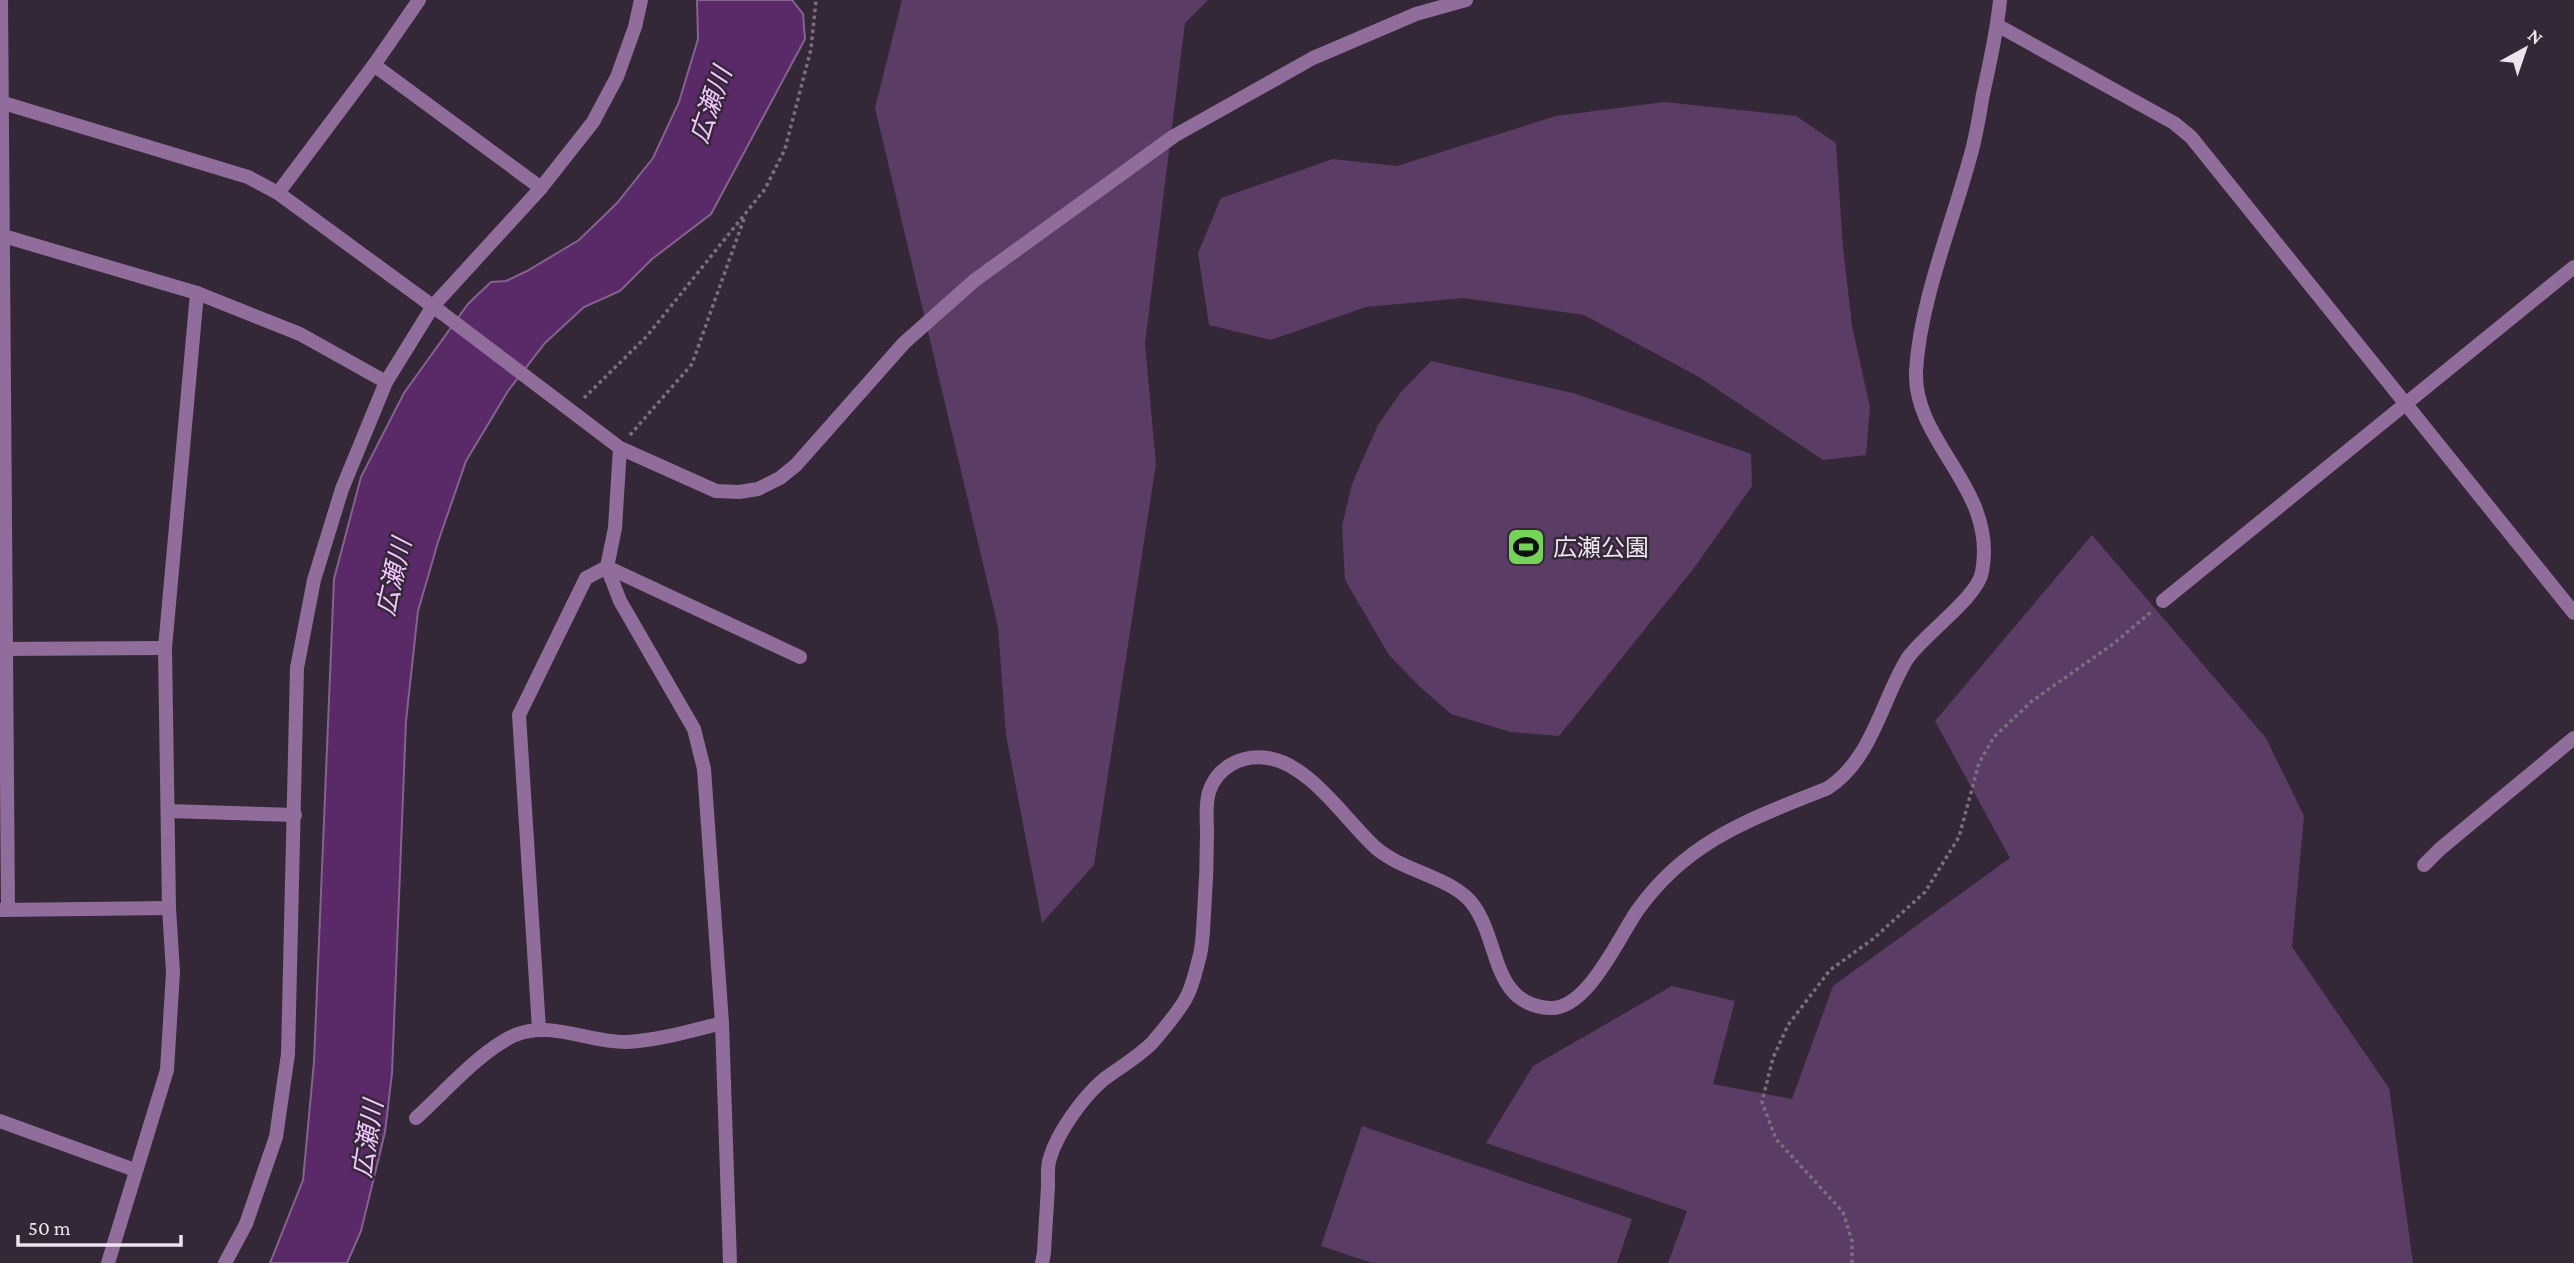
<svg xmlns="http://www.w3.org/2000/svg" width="2574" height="1263" font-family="'Crimson Pro','Noto Sans JP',serif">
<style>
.green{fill:#5b3c64}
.water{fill:#592a67;stroke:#856290;stroke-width:2}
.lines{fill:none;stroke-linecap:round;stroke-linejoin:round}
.path{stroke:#7a6f7d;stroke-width:3.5;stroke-dasharray:3.5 3.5;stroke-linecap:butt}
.minor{stroke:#906d9a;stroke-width:14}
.tertiary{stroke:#906d9a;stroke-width:14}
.labels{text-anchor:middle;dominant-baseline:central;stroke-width:5;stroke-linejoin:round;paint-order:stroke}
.poi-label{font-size:24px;fill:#ece4ee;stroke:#342737;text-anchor:start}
.water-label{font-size:26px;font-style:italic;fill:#f1c7fd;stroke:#342737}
</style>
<rect width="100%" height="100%" fill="#342737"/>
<g class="green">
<polygon points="902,0 1208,0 1185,23 1145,344 1156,464 1094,865 1042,923 1006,735 998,627 875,108"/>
<polygon points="1664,102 1796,116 1836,143 1843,247 1852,326 1870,407 1866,455 1823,460 1699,377 1584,315 1463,298 1366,307 1271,340 1209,325 1198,253 1221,198 1333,159 1397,166 1556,116"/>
<polygon points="1431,361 1573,393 1751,454 1752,486 1694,568 1559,736 1511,732 1451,714 1420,687 1389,655 1345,580 1342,526 1352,484 1378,425 1401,392"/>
<polygon points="2092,535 2266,738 2304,816 2292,947 2389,1088 2413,1263 1668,1263 1687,1211 1486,1143 1533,1066 1672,986 1735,1001 1713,1084 1792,1099 1833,986 2010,858 1935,721"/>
<polygon points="1362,1126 1632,1219 1617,1263 1372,1263 1321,1246"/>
</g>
<polygon class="water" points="697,0 792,0 803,14 805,39 711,214 652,259 620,291 584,307 545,343 508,391 466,461 438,542 418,611 406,721 392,1073 385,1132 361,1231 347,1263 270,1263 303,1180 314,1062 334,579 361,477 404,393 468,304 491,282 506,281 527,271 579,240 617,203 653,158 679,102 698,39"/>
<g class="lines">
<g class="path">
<polyline points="584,398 647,336 765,189 785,149 811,49 816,0"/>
<polyline points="630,435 692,364 745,216"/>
<polyline points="1852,1263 1852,1241 1843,1212 1776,1139 1762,1102 1773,1058 1788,1025 1830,970 1873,939 1925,892 1959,837 1979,763 1994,737 2032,701 2113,644 2151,612"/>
</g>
<g class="minor">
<polyline points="1,0 8,910"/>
<polyline points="1997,25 2174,123 2191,137 2574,613"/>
<polyline points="374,65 541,188"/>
<polyline points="278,193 374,65 419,0"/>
<polyline points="0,235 197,293 300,334 386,382"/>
<polyline points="442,313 620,448 716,491 739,492 758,489 780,478 796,465 904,343 975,280 1174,136 1313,58 1416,14 1466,0"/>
<polyline points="620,448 615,528 607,567 620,601 694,729 704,769 722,1023 730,1263"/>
<polyline points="607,567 800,657"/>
<polyline points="2163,601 2574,267"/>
<polyline points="0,649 165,648"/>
<polyline points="168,811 295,815"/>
<polyline points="2424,865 2440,849 2574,738"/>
<polyline points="0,910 169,908"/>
<polyline points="539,1029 519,715 586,578 607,567"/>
<path d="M416,1118C445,1092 480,1051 515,1035C551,1020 590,1043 627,1042C660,1040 690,1031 722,1023"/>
<polyline points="0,1121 135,1170"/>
<polyline points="108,1263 167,1070 173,972 169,908 165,648 197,293"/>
<polyline points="225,1263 246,1224 276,1137 288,1054 297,668 314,580 342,489 386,382 433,306 541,188 593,122 617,77 635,27 641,0"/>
<path d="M1042,1263L1044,1253C1045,1230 1047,1208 1048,1185C1048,1177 1047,1166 1050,1158C1057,1133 1083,1097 1103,1080C1119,1068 1138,1057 1152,1043C1163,1030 1176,1015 1185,1000C1193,987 1196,969 1200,955C1203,942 1203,928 1204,914C1206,887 1207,860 1207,833C1207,820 1205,805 1209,792C1217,767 1242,754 1268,758C1310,764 1347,822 1376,848C1405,873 1454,877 1474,906C1500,943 1492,1004 1549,1008C1587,1011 1619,937 1637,911C1687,840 1751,819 1828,788C1872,759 1881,702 1907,659C1923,635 1978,597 1982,572C1998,488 1913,444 1916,371C1920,302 1951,227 1969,161C1976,139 1979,116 1983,94C1990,62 1997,32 2000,0"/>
</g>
<polyline class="tertiary" points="0,102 248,177 278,193 442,313"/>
</g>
<defs>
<symbol id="stadium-square" viewBox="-11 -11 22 22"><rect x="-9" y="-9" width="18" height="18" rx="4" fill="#77d259" stroke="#342737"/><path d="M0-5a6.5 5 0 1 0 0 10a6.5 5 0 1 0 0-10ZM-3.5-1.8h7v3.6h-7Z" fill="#111"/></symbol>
</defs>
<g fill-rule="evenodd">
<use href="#stadium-square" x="1504" y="525" width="44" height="44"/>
</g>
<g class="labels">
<g class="poi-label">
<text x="1553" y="547">広瀬公園</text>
</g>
<g class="water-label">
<text transform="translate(711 105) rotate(-71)">広瀬川</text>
<text transform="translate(394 577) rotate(-77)">広瀬川</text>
<text transform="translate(368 1139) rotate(-81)">広瀬川</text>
</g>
</g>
<g transform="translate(2525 49) rotate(40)" stroke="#342737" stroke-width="5" paint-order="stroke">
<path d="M0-5L12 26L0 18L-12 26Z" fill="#ece4ee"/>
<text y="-10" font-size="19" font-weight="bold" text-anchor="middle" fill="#ece4ee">N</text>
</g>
<path d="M18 1235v10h163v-10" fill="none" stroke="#ece4ee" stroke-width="3.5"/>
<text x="28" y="1235" font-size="21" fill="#ece4ee" stroke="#342737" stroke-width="5" paint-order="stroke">50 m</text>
</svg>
